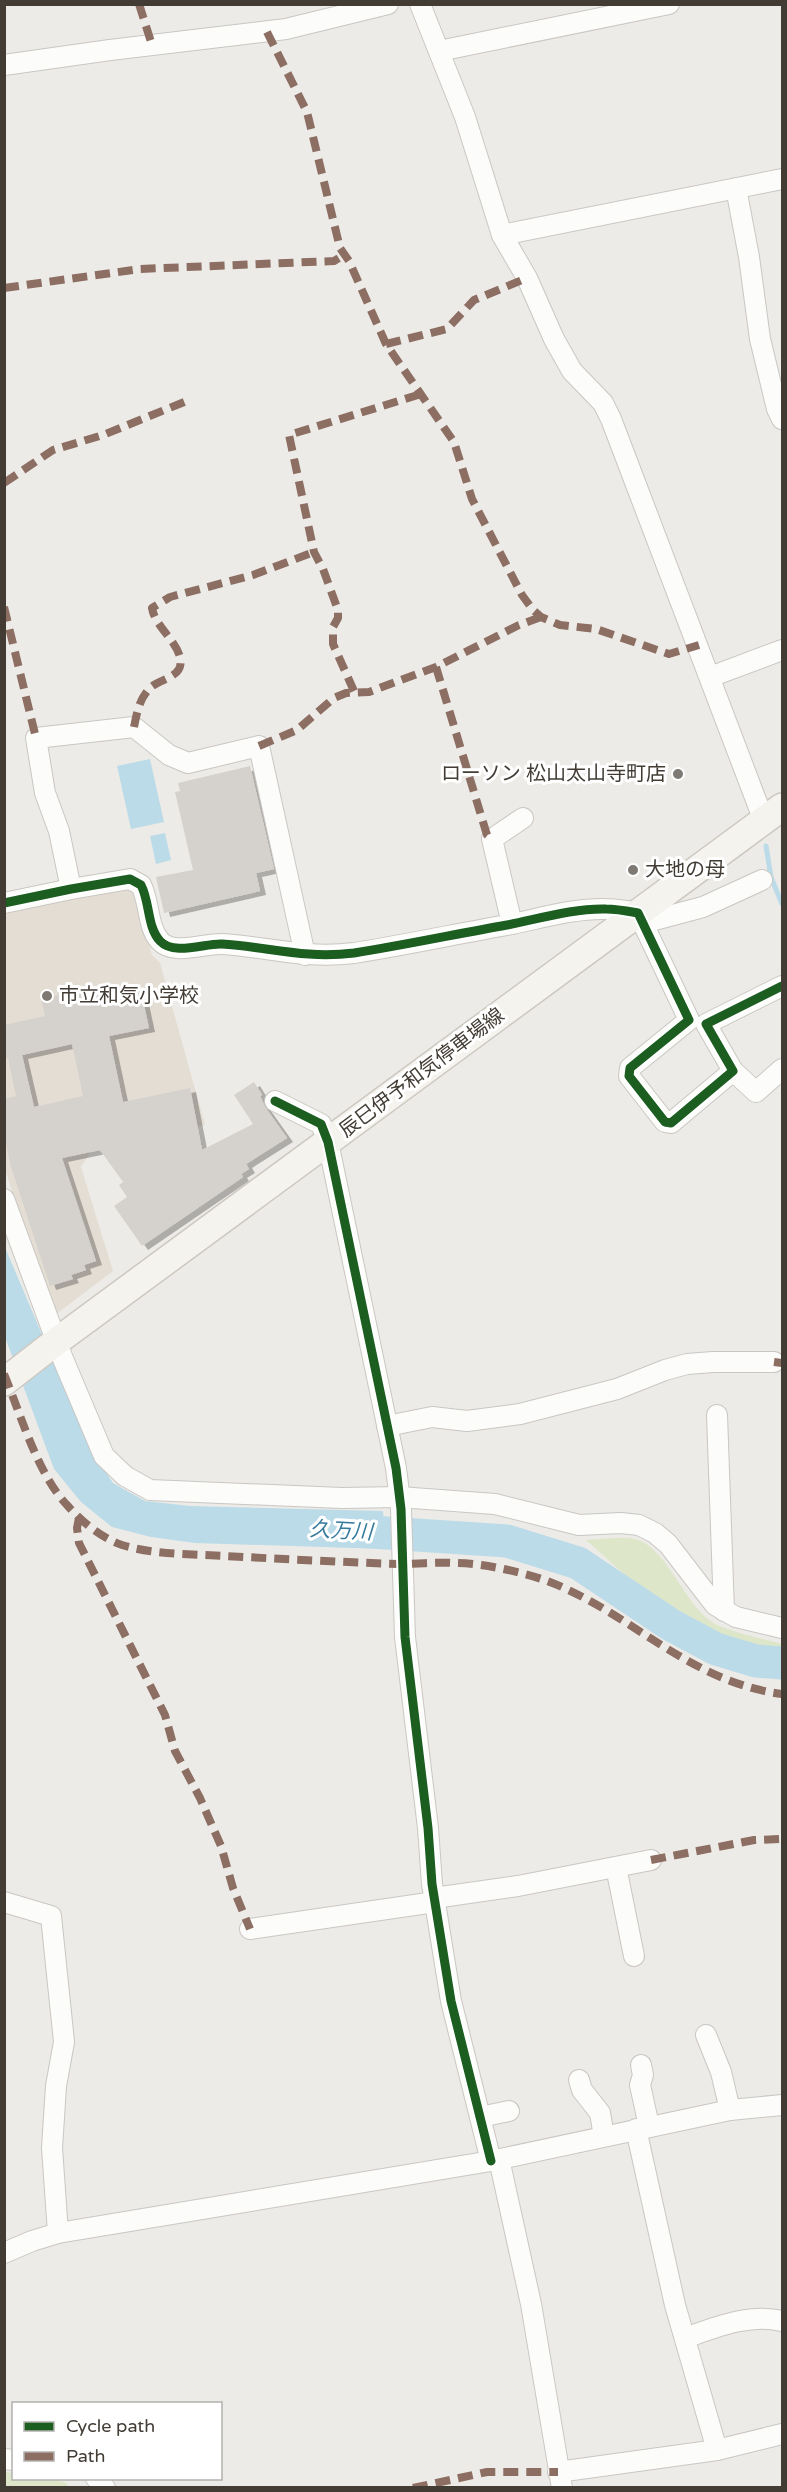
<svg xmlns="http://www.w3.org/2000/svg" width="787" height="2492" font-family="'Varela Round','Noto Sans JP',sans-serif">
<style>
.education{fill:#e4ddd3}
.green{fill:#dde6c9}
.water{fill:#bbdbe8}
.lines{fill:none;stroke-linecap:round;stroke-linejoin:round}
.stream{stroke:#bbdbe8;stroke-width:5}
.river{stroke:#bbdbe8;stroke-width:33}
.building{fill:#d5d2ce;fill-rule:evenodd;filter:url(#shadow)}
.minor-casing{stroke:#cac7c3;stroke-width:22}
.secondary-casing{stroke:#cdc8c1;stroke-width:30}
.minor{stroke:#fcfcfb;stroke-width:20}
.secondary{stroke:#f5f3ee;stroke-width:27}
.quiet{stroke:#8d6e63;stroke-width:8;stroke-dasharray:15 8;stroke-linecap:butt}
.cycleway-casing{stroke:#fff;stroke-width:13}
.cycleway{stroke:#1b5e20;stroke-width:9}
.poi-dot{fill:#7e7973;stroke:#fff;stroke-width:2}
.labels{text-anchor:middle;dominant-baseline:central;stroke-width:6;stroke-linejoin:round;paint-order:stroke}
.poi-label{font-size:20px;fill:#423c35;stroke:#fff;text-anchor:start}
.street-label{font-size:20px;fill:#423c35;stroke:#fff}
.water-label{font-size:21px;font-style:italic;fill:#367b9d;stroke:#fff}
</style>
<defs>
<filter id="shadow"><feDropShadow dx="6" dy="4" stdDeviation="0" flood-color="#0004"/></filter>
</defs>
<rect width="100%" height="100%" fill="#edebe7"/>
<polygon class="education" points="131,883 152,955 160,963 205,1125 91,1151 81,1167 113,1271 55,1315 29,1245 5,1169 4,912"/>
<g class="green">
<path d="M612,1538C619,1538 628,1537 635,1539C667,1547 683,1603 712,1622C725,1631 765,1639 782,1644V1650C771,1653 757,1650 746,1647C736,1645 724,1643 715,1639C666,1617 625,1574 586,1540Z"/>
<polygon points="5,2472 13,2473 14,2478 55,2479 66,2483 69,2487 5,2487"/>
</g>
<g class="water">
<polygon points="150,759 164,822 131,829 117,766"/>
<polygon points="165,833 171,860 156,864 150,836"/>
<polygon points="4,1245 92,1452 113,1483 145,1501 190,1506 383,1511 386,1549 195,1543 151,1537 112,1527 81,1502 54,1469 5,1337"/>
</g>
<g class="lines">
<polyline class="stream" points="766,846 771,877 782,904"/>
<polyline class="river" points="341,1530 507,1541 578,1563 671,1625 716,1649 756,1661 782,1663"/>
</g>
<g class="building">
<polygon points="250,766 274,869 256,873 260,891 164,913 156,877 193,870 175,792 180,791 178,783"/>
<path d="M95,987L96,992L115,988L117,997L141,991L149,1028L109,1036L123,1102L190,1088L202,1150L253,1124L234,1095L254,1082L262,1095L260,1096L265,1107L287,1138L246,1164L249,1169L241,1174L243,1177L142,1246L114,1206L127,1197L119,1185L123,1182L100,1150L62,1158L96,1261L84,1265L86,1270L71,1275L73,1279L50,1286L11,1167L4,1135V1099L16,1096L8,1058L4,1059V1025L45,1016L41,999ZM72,1044L83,1096L34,1107L22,1055Z"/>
</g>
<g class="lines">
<defs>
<g id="minor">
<polyline points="420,4 465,117 502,235 527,278 554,339 572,371 603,403 611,419 764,821"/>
<polyline points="439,51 669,4"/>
<polyline points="4,65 110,50 286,29 388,4"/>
<polyline points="736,188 749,257 760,339 777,409 782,419"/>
<polyline points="502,235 782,179"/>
<polyline points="710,677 782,650"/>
<polyline points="71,889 59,831 45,793 36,738 134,727 169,755 188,763 259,746 305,955"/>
<path d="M4,903L71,889L130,879L141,885C150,902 147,927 160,941C174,956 205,943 222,944C269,947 304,959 354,953C405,945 456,934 507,925C538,919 574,908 606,909C617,909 627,911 638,913L689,1020L630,1068L629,1076L665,1122L671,1123L733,1071L706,1024L782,986"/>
<polyline points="643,923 703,907 762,880"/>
<polyline points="512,924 492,839 523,818"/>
<polyline points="733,1071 756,1092 782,1069"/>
<polyline points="275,1101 321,1124 328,1142 396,1468 401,1509 405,1637 428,1828 432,1884 451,2001 491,2161"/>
<polyline points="4,1199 63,1359 104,1456 125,1476 150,1490 342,1498 399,1497 495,1504 579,1525 621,1523 639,1525 655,1533 668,1544 715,1605 736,1617 782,1628"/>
<polyline points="717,1415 724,1611"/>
<polyline points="387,1426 432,1417 467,1421 520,1414 617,1389 665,1370 687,1364 713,1362 774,1362"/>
<polyline points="616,1867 634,1956"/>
<polyline points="434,1898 518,1886 651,1860"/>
<polyline points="4,1902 51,1916 64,2042 56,2086 52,2148 58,2233"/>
<polyline points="250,1929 435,1902"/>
<polyline points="706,2035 721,2072 730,2110"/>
<polyline points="641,2065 643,2075 640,2085 649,2126"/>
<polyline points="579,2080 582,2090 600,2113 604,2136"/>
<polyline points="480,2117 509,2111"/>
<polyline points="636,2129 675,2305 717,2450"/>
<polyline points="499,2159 531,2304 562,2488"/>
<polyline points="4,2253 32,2241 58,2233 491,2161 730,2110 782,2105"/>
<path d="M685,2338C716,2327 750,2313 782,2321"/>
<polyline points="4,2459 14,2460"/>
<polyline points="558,2472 717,2450 782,2434"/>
<polyline points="96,2478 105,2488"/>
</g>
<polyline id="secondary" points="4,1382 49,1347 782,807"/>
</defs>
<use href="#minor" class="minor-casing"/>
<use href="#secondary" class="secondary-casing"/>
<use href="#minor" class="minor"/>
<use href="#secondary" class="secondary"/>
<g class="quiet">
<polyline points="139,4 152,45"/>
<polyline points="267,32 307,112 340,248 349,261 386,344 454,442 472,499 522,595 533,610 541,617 560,625 596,629 669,654 699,645"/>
<polyline points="4,288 140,269 334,261 344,255"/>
<polyline points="386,344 447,329 474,300 527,278"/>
<polyline points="4,483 53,450 103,435 189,400"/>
<polyline points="4,607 36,738"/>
<polyline points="436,667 487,835 492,839"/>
<polyline points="354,691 333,644 333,627 338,618 338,610 323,569 314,552 289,435 421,394"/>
<path d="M134,727C137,713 139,699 150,688C160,678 185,678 180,657C175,639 155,626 152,608L170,597L253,575L314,552"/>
<polyline points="259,746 297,730 334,698 346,693 369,692 436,667 519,625 541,617"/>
<polyline points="774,1362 782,1363"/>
<path d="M4,1374C21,1415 37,1473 67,1505C81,1521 101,1538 122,1545C155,1555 191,1554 225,1556C283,1559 341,1562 398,1564C416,1564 435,1562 453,1563C477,1563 501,1568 525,1574C620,1599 680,1681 782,1694"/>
<polyline points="79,1518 77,1528 79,1543 165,1715 175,1751 200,1798 221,1846 233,1888 250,1929"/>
<polyline points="651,1860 754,1840 782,1839"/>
<polyline points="413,2488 487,2472 558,2472"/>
</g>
<defs>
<g id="cycleway">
<path d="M4,903L71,889L130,879L141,885C150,902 147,927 160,941C174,956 205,943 222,944C269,947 304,959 354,953C405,945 456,934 507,925C538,919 574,908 606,909C617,909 627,911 638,913L689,1020L630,1068L629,1076L665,1122L671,1123L733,1071L706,1024L782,986"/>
<polyline points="275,1101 321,1124 328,1142 396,1468 401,1509 405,1637 428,1828 432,1884 451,2001 491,2161"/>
</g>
</defs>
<use href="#cycleway" class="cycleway-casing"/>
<use href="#cycleway" class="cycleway"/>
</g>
<g class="poi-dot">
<circle cx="678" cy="774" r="6"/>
<circle cx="633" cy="870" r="6"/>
<circle cx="47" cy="996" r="6"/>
</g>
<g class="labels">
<g class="poi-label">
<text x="666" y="774" text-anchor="end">ローソン 松山太山寺町店</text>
<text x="645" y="870">大地の母</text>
<text x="59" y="996">市立和気小学校</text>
</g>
<g class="street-label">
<text transform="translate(422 1073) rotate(-37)">辰巳伊予和気停車場線</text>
</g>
<g class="water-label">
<text transform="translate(341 1531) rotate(3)">久万川</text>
</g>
</g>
<rect width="787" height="2492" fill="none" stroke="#423c35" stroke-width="12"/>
<rect x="12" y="2402" width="210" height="78" fill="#ffffff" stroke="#b3b1ae" stroke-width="1.5"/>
<rect x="24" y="2422" width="30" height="9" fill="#1b5e20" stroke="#b3b1ae" stroke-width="1.5"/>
<text x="66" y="2432" font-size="18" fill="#423c35">Cycle path</text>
<rect x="24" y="2452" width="30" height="9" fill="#8d6e63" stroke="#b3b1ae" stroke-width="1.5"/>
<text x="66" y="2462" font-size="18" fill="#423c35">Path</text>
</svg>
